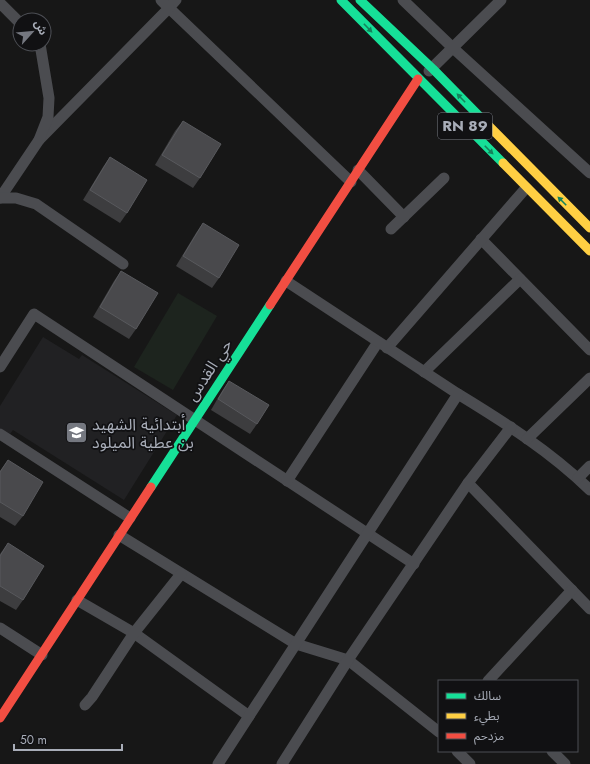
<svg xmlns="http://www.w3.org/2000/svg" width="590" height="764" font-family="Jost,'Noto Sans Arabic',sans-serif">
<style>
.built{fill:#212123}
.green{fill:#1d241e}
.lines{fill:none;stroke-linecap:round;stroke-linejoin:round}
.street{stroke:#4b4c50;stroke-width:11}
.fast{stroke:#16e098;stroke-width:9}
.slow{stroke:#ffcf43;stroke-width:9}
.jam{stroke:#f24e42;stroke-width:9}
.wall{fill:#3d3d3f}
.building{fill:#49494c;stroke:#58595d}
.oneway{fill:#14835c}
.labels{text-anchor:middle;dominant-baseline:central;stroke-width:3.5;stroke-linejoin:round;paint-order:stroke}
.shield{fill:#111113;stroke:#7b7e86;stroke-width:1}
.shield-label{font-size:15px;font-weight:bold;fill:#a8adb8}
.street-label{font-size:16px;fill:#a8adb8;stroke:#111113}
.poi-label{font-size:16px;fill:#a8adb8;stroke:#111113;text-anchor:start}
</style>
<rect width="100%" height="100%" fill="#171717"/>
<polygon class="built" points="43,337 79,359 82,355 177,415 124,500 13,430 10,434 0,428 0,406"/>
<polygon class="green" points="178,293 217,316 173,390 134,367"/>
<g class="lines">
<g class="street">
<polyline points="176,0 169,8 351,182"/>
<polyline points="403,0 453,48 590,173"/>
<polyline points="0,3 20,23"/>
<polyline points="429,71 501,0"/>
<polyline points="39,140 169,8 161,0"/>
<polyline points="358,170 404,217"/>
<polyline points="0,198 39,140 48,117 49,98 40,44"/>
<polyline points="0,198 16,198 36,204 123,264"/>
<polyline points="391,229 444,178"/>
<polyline points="481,239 590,350"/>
<polyline points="387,348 526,188"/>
<polyline points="0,367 34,314 414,564"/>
<polyline points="424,372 520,279"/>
<path d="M458,394C504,422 551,452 590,490"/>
<polyline points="0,434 130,518"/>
<polyline points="527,439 590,378"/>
<polyline points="578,478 590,466"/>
<polyline points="287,481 378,342"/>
<polyline points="468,483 590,609"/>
<polyline points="119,535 296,644 348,660 439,732"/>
<polyline points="77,600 134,633 249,716"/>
<polyline points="0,628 42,655"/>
<polyline points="488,681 572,590"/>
<polyline points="85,705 92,697 134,633 181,574"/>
<polyline points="457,751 470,764"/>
<polyline points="552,751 565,764"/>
<polyline points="218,764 458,394 286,281"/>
<polyline points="282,764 348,660 468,483 511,427"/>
</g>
<g class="fast">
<polyline points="341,0 503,163"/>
<polyline points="360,0 433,69 485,122"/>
<polyline points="151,487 270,305"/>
</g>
<g class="slow">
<polyline points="485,122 590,228"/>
<polyline points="503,163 590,251"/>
</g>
<g class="jam">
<polyline points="270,305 418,79"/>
<polyline points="0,718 151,487"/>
</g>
</g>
<g class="wall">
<polygon points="183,121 200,178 193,188 155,165 175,131"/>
<polygon points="110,157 127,213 120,223 83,200 103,167"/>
<polygon points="203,223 219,278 212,288 176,266 196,233"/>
<polygon points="121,271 136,329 129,339 93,317 114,281"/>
<polygon points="229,381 257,424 250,434 211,410 222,391"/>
<polygon points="8,460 23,516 15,526 0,517 0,471"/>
<polygon points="8,543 23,600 16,610 0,601 0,554"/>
</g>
<g class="building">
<polygon points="183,121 221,144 200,178 162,155"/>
<polygon points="110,157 147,180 127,213 90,190"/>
<polygon points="203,223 239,245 219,278 183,256"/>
<polygon points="121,271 158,293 136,329 100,307"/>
<polygon points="229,381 269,405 257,424 218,399"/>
<polygon points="8,460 43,482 23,516 0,502 0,472"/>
<polygon points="8,543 44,566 23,600 0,586 0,556"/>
</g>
<defs><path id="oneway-solid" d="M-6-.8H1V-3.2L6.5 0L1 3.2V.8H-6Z"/></defs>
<g class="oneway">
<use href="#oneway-solid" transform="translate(368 28) rotate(46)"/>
<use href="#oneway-solid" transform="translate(461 98) rotate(-134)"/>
<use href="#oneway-solid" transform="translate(489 150) rotate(45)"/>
<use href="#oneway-solid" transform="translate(562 201) rotate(-135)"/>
</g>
<defs>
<symbol id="school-square" viewBox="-11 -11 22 22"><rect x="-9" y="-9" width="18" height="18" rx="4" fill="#757880" stroke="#111113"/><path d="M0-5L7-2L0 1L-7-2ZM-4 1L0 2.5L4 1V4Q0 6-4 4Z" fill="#fff"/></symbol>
</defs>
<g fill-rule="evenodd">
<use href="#school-square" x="64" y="420" width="25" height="25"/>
</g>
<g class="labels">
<rect class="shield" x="438" y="113" width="54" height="26" rx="3"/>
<g class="shield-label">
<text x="465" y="126">RN 89</text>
</g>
<g class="street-label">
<text transform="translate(209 370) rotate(-57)">حي القدس</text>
</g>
<g class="poi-label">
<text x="92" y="424">أبتدائية الشهيد<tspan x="92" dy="18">بن عطية الميلود</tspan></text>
</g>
</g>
<rect x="438" y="680" width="140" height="72" fill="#111113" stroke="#4d4f55"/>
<rect x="446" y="693" width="20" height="6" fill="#16e098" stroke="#4d4f55"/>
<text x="474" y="700" font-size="12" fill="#a8adb8">سالك</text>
<rect x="446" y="713" width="20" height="6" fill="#ffcf43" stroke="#4d4f55"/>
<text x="474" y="720" font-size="12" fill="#a8adb8">بطيء</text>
<rect x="446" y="733" width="20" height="6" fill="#f24e42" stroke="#4d4f55"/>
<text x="474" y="740" font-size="12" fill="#a8adb8">مزدحم</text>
<g transform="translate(32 32) rotate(63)"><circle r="19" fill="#111113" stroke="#4d4f55"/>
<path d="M0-3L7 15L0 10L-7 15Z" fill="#757880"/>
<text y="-6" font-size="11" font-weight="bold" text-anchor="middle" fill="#a8adb8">ش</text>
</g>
<path d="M14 744v6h108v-6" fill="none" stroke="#a8adb8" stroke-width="2"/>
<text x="20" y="744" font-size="12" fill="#a8adb8" stroke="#111113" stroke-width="3" paint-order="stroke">50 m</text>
</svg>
